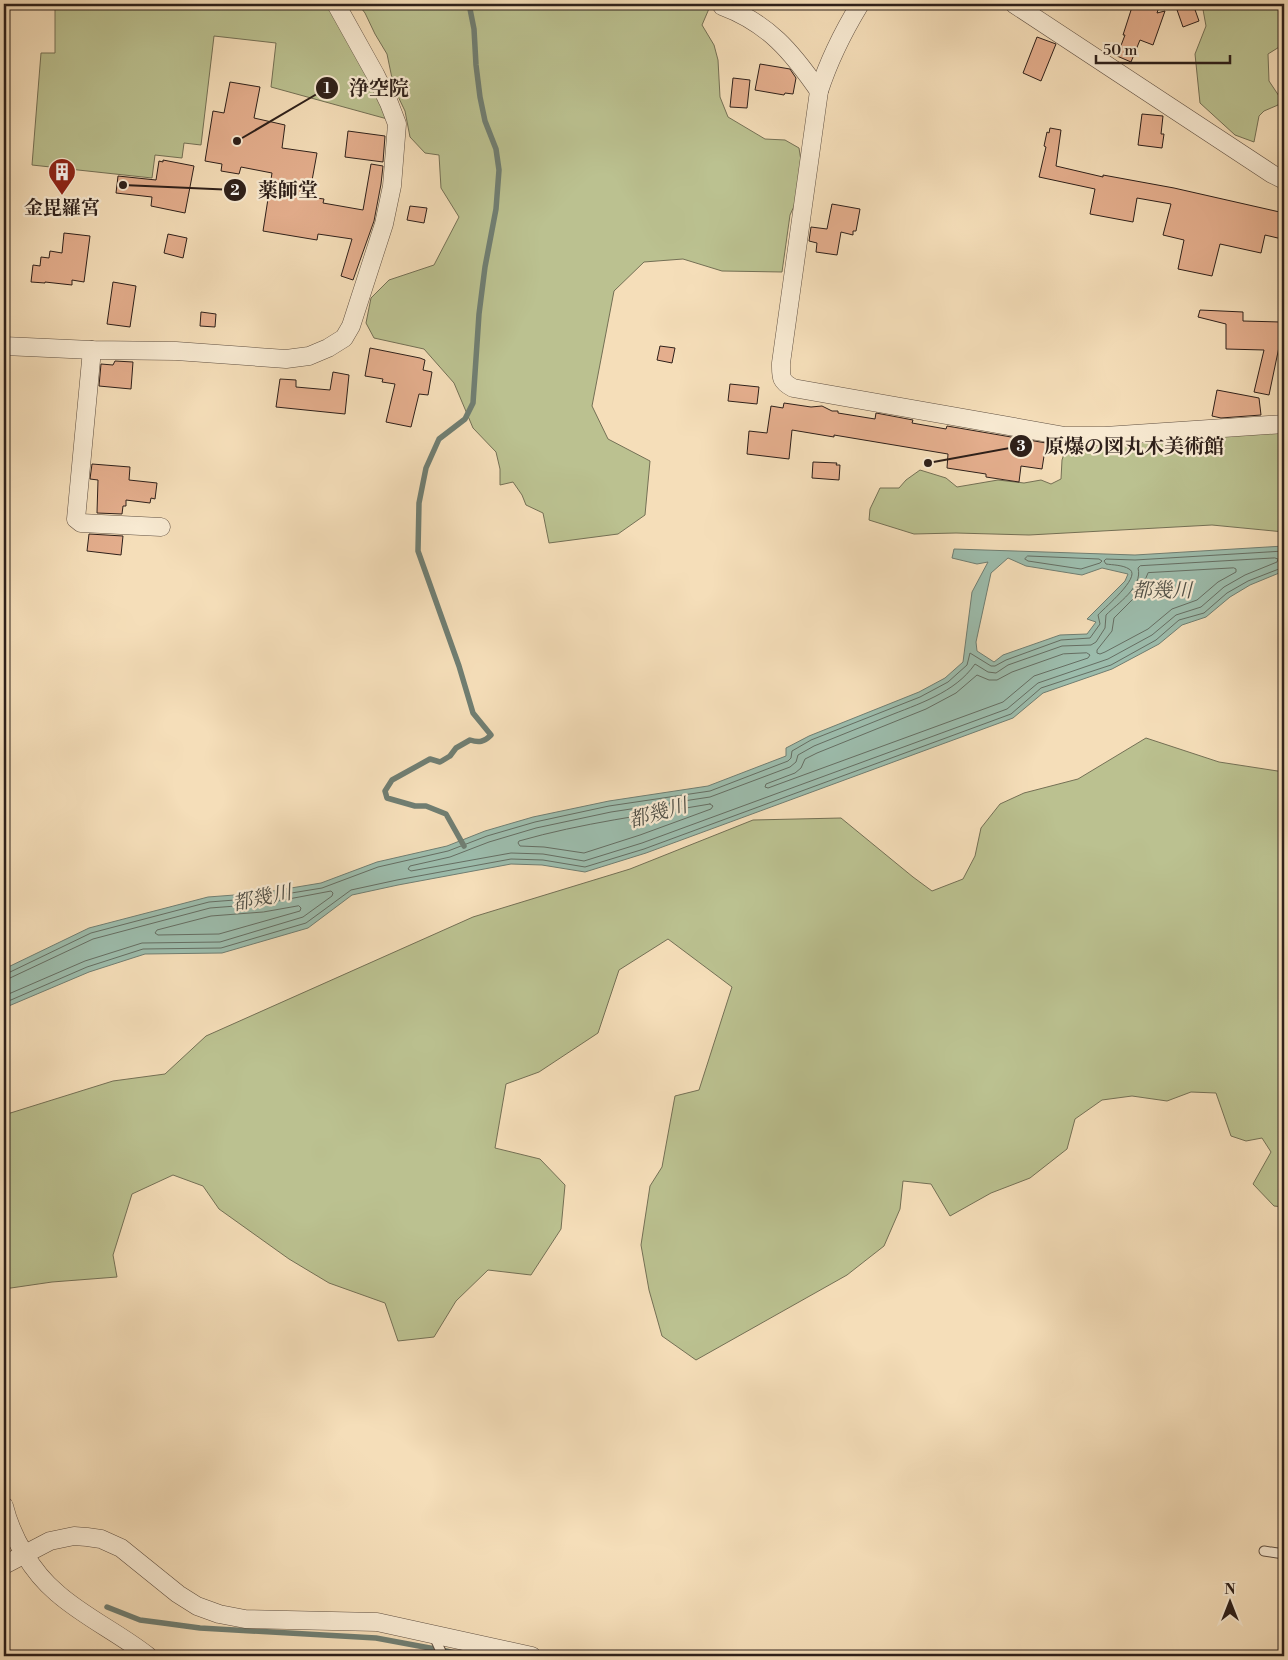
<svg xmlns="http://www.w3.org/2000/svg" width="1288" height="1660" font-family="'Libre Bodoni','Noto Serif JP',serif">
<style>
.green{fill:#bbc190;stroke:#747055}
.water{fill:#9cbcac;stroke:#707e72;fill-rule:evenodd}
.lines{fill:none;stroke-linecap:round;stroke-linejoin:round}
.shore{stroke:#656e63;stroke-width:1}
.stream{stroke:#707e72;stroke-width:5.5}
.building{fill:#e4ae8d;stroke:#2e201a}
.service-casing{stroke:#605042;stroke-width:11}
.minor-casing{stroke:#605042;stroke-width:19}
.service{stroke:#f8ead2;stroke-width:9}
.minor{stroke:#f8ead2;stroke-width:18}
.labels{text-anchor:middle;dominant-baseline:central;stroke-width:4.5;stroke-linejoin:round;paint-order:stroke}
.poi-label{font-size:19px;font-weight:bold;fill:#2e201a;stroke:#f8ead2}
.water-label{font-size:20px;font-style:italic;fill:#4f4f46;stroke:#f8ead2}
.leader{fill:none;stroke:#2e201a;stroke-width:2}
.callout-dot{fill:#2e201a;stroke:#f8ead2;stroke-width:2}
.mark-label{font-size:15px;text-anchor:middle;font-weight:bold;fill:#fff}
.callout-label{font-size:20px;text-anchor:middle;font-weight:bold;fill:#2e201a;stroke:#f8ead2;stroke-width:4.5;stroke-linejoin:round;paint-order:stroke}
</style>
<rect width="100%" height="100%" fill="#f5deb9"/>
<filter id="stains"><feTurbulence type="fractalNoise" baseFrequency=".004" numOctaves="4"/><feColorMatrix values="0 0 0 0 .2 0 0 0 0 .09 0 0 0 0 .02 0 0 0 .5 -.17"/></filter>
<radialGradient id="worn" r=".72"><stop offset=".6" stop-color="#630" stop-opacity="0"/><stop offset="1" stop-color="#630" stop-opacity=".3"/></radialGradient>
<g class="green">
<polygon points="55,4 328,4 391,120 271,87 276,43 214,36 201,145 184,143 182,158 155,155 152,178 32,165 41,53 55,53"/>
<polygon points="358,4 718,4 711,4 702,25 714,45 718,60 720,97 728,117 765,139 785,140 799,148 802,167 799,195 790,215 782,272 722,271 683,259 644,262 614,291 592,406 608,439 650,461 645,515 618,534 549,543 543,513 526,505 522,495 513,482 500,485 500,469 496,452 473,428 454,383 424,349 374,338 366,323 371,298 389,280 434,265 459,217 441,188 439,155 425,153 410,137 405,111 394,88 387,54 375,34 365,13"/>
<polygon points="1202,4 1284,4 1284,44 1268,54 1269,81 1281,99 1278,105 1264,111 1259,116 1254,142 1235,135 1200,103 1195,54 1206,26"/>
<polygon points="1284,420 1284,532 1212,525 1029,535 956,533 914,534 869,520 870,509 880,488 899,488 906,480 920,470 946,478 957,487 998,480 1024,483 1041,480 1051,484 1061,479 1062,460 1067,445"/>
<polygon points="1146,738 1219,762 1284,772 1284,1207 1274,1206 1253,1184 1271,1152 1262,1138 1246,1141 1231,1136 1216,1093 1191,1092 1167,1101 1132,1096 1102,1100 1075,1119 1067,1149 1030,1178 991,1193 950,1216 931,1184 903,1181 900,1209 884,1246 847,1275 696,1360 662,1336 649,1290 641,1245 650,1186 662,1167 675,1096 699,1090 732,987 668,939 619,970 598,1033 539,1072 506,1084 495,1148 540,1159 565,1185 561,1229 531,1275 488,1270 456,1301 434,1337 398,1341 385,1303 329,1283 289,1259 219,1209 203,1186 173,1175 132,1194 113,1255 117,1277 52,1282 4,1289 4,1115 113,1081 165,1074 206,1036 473,917 630,869 753,820 841,818 913,877 932,891 963,879 975,856 981,828 1000,804 1024,793 1078,779"/>
</g>
<path class="water" d="M1284,546V571L1250,585L1230,597L1206,617L1182,625L1159,644L1112,669L1043,693L1013,718L646,853L585,872L542,865L511,864L398,885L352,895L308,928L222,953L145,954L89,972L4,1008V969L89,928L208,897L261,893L321,883L377,862L447,846L485,831L533,817L609,801L708,786L786,756V748L809,736L919,692L945,678L963,662L972,592L988,562L977,564L952,558L954,549L1135,555ZM1008,558L1026,566L1082,575L1102,568L1128,574L1125,581L1087,619L1096,622L1087,634L1060,635L1003,655L994,662L977,651L976,642L991,573Z"/>
<g class="lines">
<g class="shore">
<polygon points="1028,556 1099,559 1102,561 1100,563 1081,569 1028,561 1025,559"/>
<path d="M1275,558L1278,559L1277,562L1245,575L1224,587L1201,607L1176,615L1152,635L1108,659L1038,683L1007,709L642,843L584,861L543,854L511,853L411,871L408,869L410,866L450,857L489,842L536,828L611,812L710,797L790,767L796,762L798,755L814,746C838,736 862,727 886,717C918,704 955,693 975,664L988,672L996,673L1008,665L1062,646L1091,645L1096,642L1105,628L1106,615C1118,603 1143,587 1138,568L1140,566Z"/>
<polygon points="1234,568 1236,569 1236,572 1218,582 1197,600 1172,609 1148,629 1105,652 1100,654 1097,653 1097,650 1112,631 1114,618 1140,592 1148,573"/>
<polygon points="1087,653 1090,655 1088,658 1034,676 1003,702 768,788 765,787 766,784 795,773 801,768 805,759 817,753 926,709 956,693 977,675 989,680 997,680 1012,672 1063,654"/>
<path d="M710,804L713,806L711,809L640,835L584,853L544,847L520,846L518,843L519,841C582,823 646,815 710,804Z"/>
<polygon points="299,906 301,908 300,911 219,934 158,935 155,933 157,930 211,916 263,912"/>
<path d="M4,973H8L91,933L209,902L261,898L322,888L378,867L448,851L487,836L535,822L609,806L710,791L788,761L791,758L792,751L811,740L920,697L948,682L967,665L970,653L991,666H995L1006,660L1061,640L1090,638L1100,624L1098,615C1104,608 1143,576 1129,569C1123,565 1113,565 1106,564L1104,561L1106,559L1135,560L1284,551"/>
<polyline points="4,979 10,978 93,939 210,908 262,904 331,891 333,893 332,896 303,917 220,942 142,943 85,961 4,996"/>
<polyline points="4,1003 87,967 143,949 221,948 306,923 351,890 397,880 511,859 543,860 585,867 644,849 1011,714 1041,688 1111,665 1156,640 1179,620 1204,613 1227,593 1248,581 1284,567"/>
</g>
<g class="stream">
<path d="M464,846L446,814L426,806H415L387,798L385,791L392,780L430,759L440,762L450,756L456,748L470,740C479,743 484,742 491,735L473,713L459,666L418,551L419,503L426,468L439,439L465,419L473,403L479,314L485,267L496,209L499,170L496,149L485,121L480,97L476,65L474,29L469,4"/>
<polyline points="107,1607 140,1620 163,1623 200,1628 376,1638 446,1651 468,1656"/>
</g>
</g>
<g class="building">
<polygon points="1133,4 1160,4 1157,13 1165,11 1153,45 1140,40 1131,62 1117,56 1125,35 1123,35"/>
<polygon points="1184,4 1193,4 1199,21 1183,27 1176,7"/>
<polygon points="1037,37 1056,44 1041,81 1023,73"/>
<polygon points="760,64 790,69 796,78 793,94 785,93 784,95 755,90"/>
<polygon points="733,78 750,80 747,108 730,107"/>
<polygon points="230,82 260,87 254,118 285,125 282,148 317,153 309,197 324,199 323,203 363,210 371,164 383,166 381,184 374,221 353,280 341,276 352,239 318,234 317,240 263,231 272,173 241,167 239,174 221,171 222,164 205,161 213,111 224,113"/>
<polygon points="1142,114 1163,116 1161,134 1164,134 1162,148 1138,145"/>
<polygon points="1050,128 1061,130 1056,166 1103,177 1103,175 1174,188 1284,213 1284,228 1282,239 1265,235 1261,253 1220,244 1212,276 1178,269 1184,240 1163,235 1171,204 1137,198 1133,222 1090,214 1095,189 1039,177 1046,147 1044,146 1047,132 1049,133"/>
<polygon points="348,131 385,136 383,162 345,157"/>
<polygon points="163,160 194,166 185,213 151,206 152,197 116,193 118,176 156,180 159,161 163,162"/>
<polygon points="832,204 860,209 856,231 853,231 853,235 841,232 837,255 816,252 817,243 809,241 811,227 827,229"/>
<polygon points="410,206 427,208 424,223 407,220"/>
<polygon points="64,233 90,236 84,282 72,280 72,285 45,282 45,283 31,282 33,265 40,266 41,257 49,258 50,251 62,253"/>
<polygon points="168,234 187,238 183,258 164,253"/>
<polygon points="113,282 136,286 130,327 107,324"/>
<polygon points="1200,310 1243,312 1243,321 1280,322 1279,347 1269,395 1254,392 1264,350 1226,349 1226,324 1198,317"/>
<polygon points="201,312 216,314 215,327 200,326"/>
<polygon points="660,346 675,348 672,363 657,360"/>
<polygon points="370,348 420,358 425,360 423,370 432,372 428,395 419,394 411,427 386,422 395,384 382,382 383,379 365,376"/>
<polygon points="115,361 133,362 131,389 99,386 101,364 113,365"/>
<polygon points="333,372 349,375 345,414 276,407 280,379 296,380 296,387 330,390"/>
<polygon points="730,384 759,387 757,404 728,401"/>
<polygon points="1217,390 1259,398 1261,415 1221,418 1212,416"/>
<polygon points="784,403 811,407 822,406 832,411 838,411 838,413 875,419 876,413 913,420 912,423 946,429 947,426 1046,443 1042,469 1021,466 1019,482 986,477 986,474 947,468 948,454 834,435 834,437 792,430 789,459 747,454 749,431 767,433 771,406 783,408"/>
<polygon points="813,462 837,463 836,465 840,465 839,480 812,478"/>
<polygon points="92,464 130,467 129,480 157,483 155,499 151,498 150,503 126,500 126,506 123,506 122,514 97,513 98,480 90,479"/>
<polygon points="89,534 123,536 121,555 87,551"/>
</g>
<g class="lines">
<defs>
<g id="service">
<polyline points="1264,1551 1284,1554"/>
<polyline points="433,1634 443,1656"/>
</g>
<g id="minor">
<path d="M860,4C843,32 829,60 819,91L781,363C781,377 780,381 793,388L1065,436H1105L1284,424"/>
<polyline points="1014,4 1272,174 1284,180"/>
<path d="M722,6C768,23 792,52 819,91"/>
<polyline points="4,346 92,350 176,351 286,359 309,356 328,348 344,338 351,326 384,224 392,186 397,124 389,103 375,74 336,4"/>
<polyline points="92,350 76,519 81,523 161,527"/>
<path d="M4,1506C12,1538 32,1572 57,1593C84,1617 119,1633 148,1656"/>
<polyline points="4,1565 50,1541 74,1536 87,1537 101,1539 121,1548 178,1594 197,1606 219,1614 245,1619 377,1622 532,1656"/>
</g>
</defs>
<use href="#service" class="service-casing"/>
<use href="#minor" class="minor-casing"/>
<use href="#service" class="service"/>
<use href="#minor" class="minor"/>
</g>
<defs>
<symbol id="building-pin" viewBox="-11 -11 22 30"><path d="M0 17L-7.5 6A9.5 9.5 0 1 1 7.5 6Z" fill="#8f2418" stroke="#f8ead2"/><path d="M-4-6H4V6H1V3H-1V6H-4ZM-2.5-4.3h1.7v1.8h-1.7ZM.8-4.3h1.7v1.8H.8ZM-2.5-1h1.7V.8h-1.7ZM.8-1h1.7V.8H.8Z" fill="#fff"/></symbol>
</defs>
<g fill-rule="evenodd">
<use href="#building-pin" x="46" y="156" width="32" height="43"/>
</g>
<g class="labels">
<g class="poi-label">
<text x="62" y="208">金毘羅宮</text>
</g>
<g class="water-label">
<text x="1162" y="591">都幾川</text>
<text transform="translate(658 814) rotate(-16)">都幾川</text>
<text transform="translate(262 899) rotate(-12)">都幾川</text>
</g>
</g>
<path class="leader" d="M237 141L327 88M123 185L235 190M928 463L1021 446"/>
<g class="callout-dot">
<circle cx="237" cy="141" r="5"/>
<circle cx="123" cy="185" r="5"/>
<circle cx="928" cy="463" r="5"/>
<circle cx="327" cy="88" r="12"/>
<circle cx="235" cy="190" r="12"/>
<circle cx="1021" cy="446" r="12"/>
</g>
<g class="mark-label">
<text x="327" y="93">1</text>
<text x="235" y="195">2</text>
<text x="1021" y="451">3</text>
</g>
<g class="callout-label">
<text x="379" y="95">浄空院</text>
<text x="288" y="197">薬師堂</text>
<text x="1134" y="453">原爆の図丸木美術館</text>
</g>
<rect width="1288" height="1660" fill="none" stroke="#f5deb9" stroke-width="20"/>
<rect x="5" y="5" width="1278" height="1650" fill="none" stroke="#2e201a" stroke-width="2.5"/>
<rect x="10" y="10" width="1268" height="1640" fill="none" stroke="#2e201a"/>
<g transform="translate(1230 1602)" stroke="#f8ead2" stroke-width="4" paint-order="stroke">
<path d="M0-4L9 19L0 12L-9 19Z" fill="#2e201a"/>
<text y="-8" font-size="14" font-weight="bold" text-anchor="middle" fill="#2e201a">N</text>
</g>
<path d="M1096 55v8h134v-8" fill="none" stroke="#2e201a" stroke-width="2.5"/>
<text x="1103" y="55" font-size="15" fill="#2e201a" stroke="#f8ead2" stroke-width="4" paint-order="stroke">50 m</text>
<rect width="100%" height="100%" filter="url(#stains)"/>
<rect width="100%" height="100%" fill="url(#worn)"/>
</svg>
